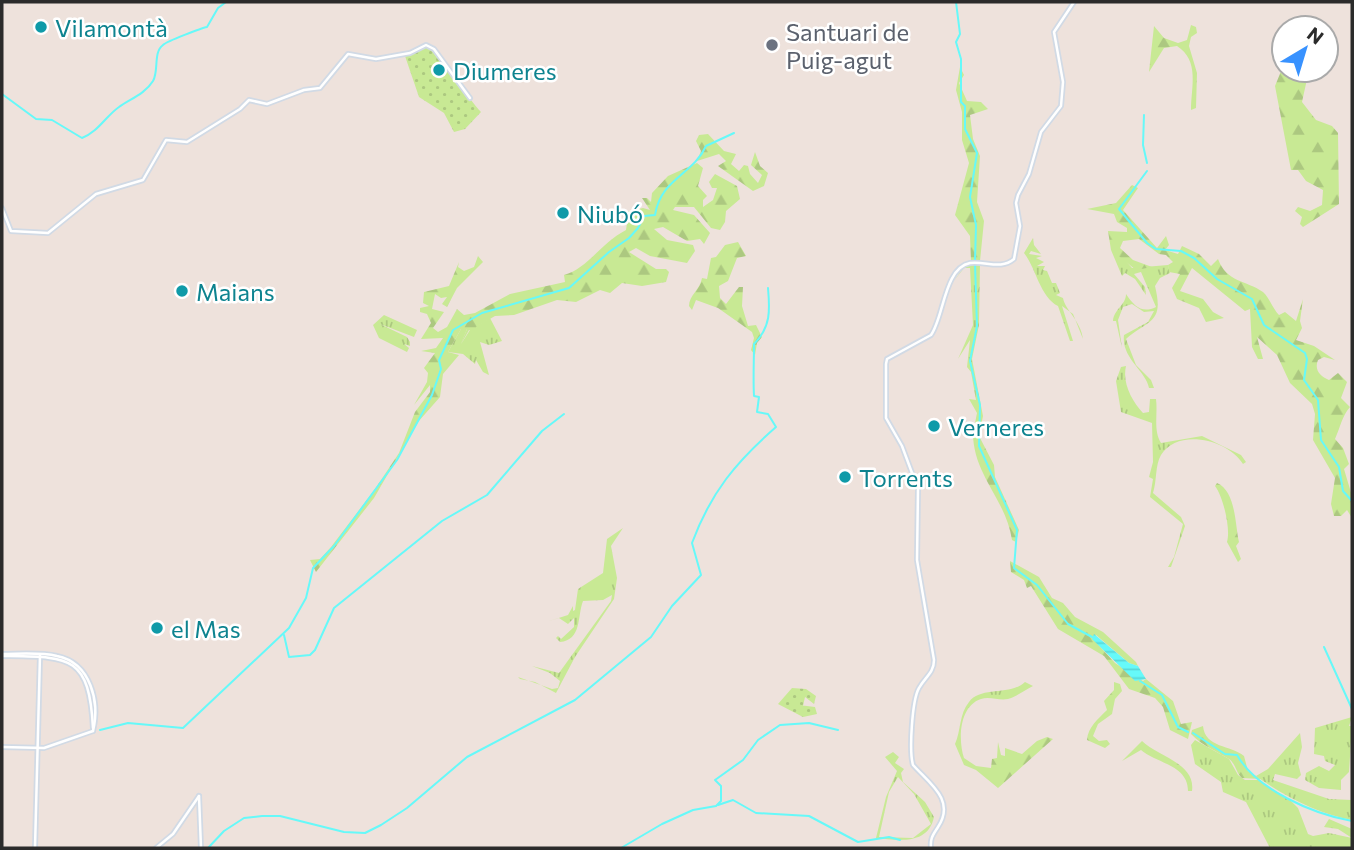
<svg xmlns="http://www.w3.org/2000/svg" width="1354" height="850" font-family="Commissioner,sans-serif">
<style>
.grass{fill:url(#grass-tufts);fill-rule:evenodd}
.forest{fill:url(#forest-firs)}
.garden{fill:url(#garden-dots)}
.water{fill:url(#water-rules)}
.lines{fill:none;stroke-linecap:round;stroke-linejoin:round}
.stream{stroke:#66f9f9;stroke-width:2}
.street-casing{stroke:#d1dae5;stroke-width:6}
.street{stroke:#fff;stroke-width:2.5}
.culture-dot{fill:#0f9aa8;stroke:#fff;stroke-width:2.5}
.worship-dot{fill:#6b7280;stroke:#fff;stroke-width:2.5}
.labels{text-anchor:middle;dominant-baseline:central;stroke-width:5;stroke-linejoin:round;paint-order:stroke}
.culture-label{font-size:24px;fill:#0d838f;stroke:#fff;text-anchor:start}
.worship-label{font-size:24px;fill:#5b616d;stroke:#fff;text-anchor:start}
</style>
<defs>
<pattern id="grass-tufts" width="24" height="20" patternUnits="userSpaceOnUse" patternTransform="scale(1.75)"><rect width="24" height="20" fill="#c8e994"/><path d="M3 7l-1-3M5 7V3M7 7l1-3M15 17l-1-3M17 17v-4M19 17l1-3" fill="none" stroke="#acc880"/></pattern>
<pattern id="forest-firs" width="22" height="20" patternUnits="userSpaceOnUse" patternTransform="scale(1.75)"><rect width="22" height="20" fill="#c8e994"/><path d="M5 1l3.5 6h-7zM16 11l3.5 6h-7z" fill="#acc880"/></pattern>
<pattern id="garden-dots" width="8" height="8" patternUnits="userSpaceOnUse" patternTransform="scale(1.75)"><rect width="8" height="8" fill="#c8e994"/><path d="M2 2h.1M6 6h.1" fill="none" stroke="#acc880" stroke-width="1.8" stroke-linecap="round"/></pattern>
<pattern id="water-rules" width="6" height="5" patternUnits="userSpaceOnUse" patternTransform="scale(1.75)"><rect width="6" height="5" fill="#66f9f9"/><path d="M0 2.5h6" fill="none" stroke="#59d6d6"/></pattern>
</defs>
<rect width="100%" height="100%" fill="#eee2dc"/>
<g class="grass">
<path d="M1033,238L1034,245L1041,254L1031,251L1029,254L1042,256L1036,258L1044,262L1037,266H1045L1043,270L1047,271L1052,283H1056L1060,293L1056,295L1063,298C1065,310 1081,321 1083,339L1073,314L1062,306L1073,341H1070L1058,306C1040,297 1036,268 1024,253Z"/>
<path d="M1111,250L1120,254L1132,268L1168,265L1170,273L1160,278L1155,286C1164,323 1150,319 1126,339L1136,365L1151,380L1154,388H1149C1146,371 1121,358 1124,335L1148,322L1154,311L1144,312L1132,304L1123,307L1118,320L1122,348L1116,321H1113C1114,309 1126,305 1126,294C1134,306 1142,314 1156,307L1141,272L1134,274L1145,287L1146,295L1135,279L1125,273L1122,276Z"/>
<polygon points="970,264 980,264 979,325 972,359 983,416 979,436 973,433 977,413 969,399 976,400 971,372 967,367 970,340 958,359 973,325 970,268 964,268 954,281 964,267"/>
<polygon points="384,315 417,330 414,337 380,324 407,337 410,342 410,346 404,344 409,348 407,352 379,338 373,325"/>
<polygon points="490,318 502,341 489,345 480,342 489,375 483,372 476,360 475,364 463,354 448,352 461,329 467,329 461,344 470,330"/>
<path d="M1126,366C1122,383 1132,401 1143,413L1149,412L1150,399H1156C1158,414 1153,430 1161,443L1202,436L1241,455L1246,462L1243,464C1229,440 1178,427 1161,455C1155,465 1157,481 1153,493L1181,517L1185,526L1171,567H1168L1174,557L1183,524L1150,497L1153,479L1149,477L1153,462L1152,423L1121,412L1116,381L1121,367Z"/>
<path d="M623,528L611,546L617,578L614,599L575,657L556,693L535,682L520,679L518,677L552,689L558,688L560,681L550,673L532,666L559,673L611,601L612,595L603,600L583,601C577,617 582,640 560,642L556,638L558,636L561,639L574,627V618L568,624L559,618L546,622L568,615L573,606V611L575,610L578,589L603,573L607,539Z"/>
<path d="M1025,682L1033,686C1025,690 1016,697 1008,699C999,701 990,696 981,699C959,706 958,740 964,758L976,766V770L964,765L955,744C961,731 959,714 969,702C981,686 1010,696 1025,682Z"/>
<polygon points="1352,717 1349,726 1352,726 1349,772 1341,780 1341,790 1319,788 1305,780 1306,773 1319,766 1329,771 1335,765 1325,761 1324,756 1314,754 1315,728"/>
<path d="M1300,733L1302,747L1298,763L1301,775L1297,779L1275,774L1273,780L1329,799L1352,800V820C1319,814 1284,796 1256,776L1268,769Z"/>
<polygon points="1195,740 1229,759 1238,775 1245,780 1258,780 1290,800 1298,808 1308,834 1313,836 1329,833 1352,838 1338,829 1324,827 1329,819 1352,829 1352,848 1270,848 1246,802 1223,792 1221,782 1195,764 1191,745"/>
<path d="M893,752L899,757L895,763L904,769L901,773L903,782L925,802L934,817C928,846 897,840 876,838L886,797L897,771L885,757ZM898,777L914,794L931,824L913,838L879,837L889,792Z"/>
</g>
<g class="forest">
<path d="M1191,25L1196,27L1197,33L1191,37L1189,46L1197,73L1196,108L1191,110C1191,87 1200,61 1177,46L1164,48L1149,72L1154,26L1164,38L1178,43L1187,40Z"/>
<polygon points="1284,64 1284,70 1309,70 1302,102 1316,120 1332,126 1338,133 1339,204 1303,227 1300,224 1302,217 1295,211 1298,207 1310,211 1322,205 1323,190 1306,181 1298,170 1291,170 1275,86"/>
<polygon points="960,67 964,75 959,83 967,101 981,102 988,109 970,115 973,139 980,156 977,202 984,221 980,261 971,261 970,236 955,215 969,163 962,140 962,112 956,90"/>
<polygon points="708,134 724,151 736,154 731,164 739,171 744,165 748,166 750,174 758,183 762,175 751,165 755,152 760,166 768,173 764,186 753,191 718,166 726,161 719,154 697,161 701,151 696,141 699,135"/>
<path d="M697,163L703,168L698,186L707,196L703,200V207L713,200L717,188H712L709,182L715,174L737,186L740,199L726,211L725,222L720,230L711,228L694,207H675L673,210L694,215L710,233L704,244L700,239L687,241L663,227L654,229L667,240L693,245L695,251L687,263L650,256L636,248L629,252L656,269H666L669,272L666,282L642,286L622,283L610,293L600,290L576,302L557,300L514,315L495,316L476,327V333L469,330L460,346L467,329H461L448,352L459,355L443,374L440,397L418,422L374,498L316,572L310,560L320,559L331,547L375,489L399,453L415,412L430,392V385L414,405L427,382L428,373L424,368L435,353L421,351L436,348L443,338L421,339L431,323L427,314L420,312V308L429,306L423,303L424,292L449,286L459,262L458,267L464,271L474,267L478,256L483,262L457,288L447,307L442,304L447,297L441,298L435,294L432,309L444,312L433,328L438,332L447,327L457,309L464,315L475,313L510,294L565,282L564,275C587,269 601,243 626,230L627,223L621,213L643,208L650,210L642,198H647L651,202L652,193L668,176Z"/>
<path d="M1132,185L1138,188L1123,210L1157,248L1166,236L1169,245L1165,250L1178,254L1182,246L1199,254L1211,266L1218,259C1227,283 1246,280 1263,292C1269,297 1273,309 1279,315L1285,312L1296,321L1303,299L1300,321L1302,328L1296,340L1314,346L1335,360L1324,357L1318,360C1314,370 1320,376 1329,380L1338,373L1347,382L1341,398L1350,407C1342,416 1340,428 1335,439L1343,448L1349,464L1344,469L1352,496V518L1347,510L1341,516H1334L1331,504L1335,478L1313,440L1315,414L1312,404L1290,383L1277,355L1257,337L1263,359H1258L1252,347L1250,309L1245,311L1192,268L1180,291L1203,299L1213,312L1224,318L1206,322L1199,308L1177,299L1172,288L1180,274L1169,272L1168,265L1173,262L1166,255L1159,254L1139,239L1123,241L1120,248L1133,260L1152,267L1136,270L1111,250L1108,231L1127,232V228L1117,222L1114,214L1087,209L1116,203Z"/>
<path d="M738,242L746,256L737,258L728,281L719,286L720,298L726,304L739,287H743L742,306L748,326L756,325L762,337L757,343L755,355L751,350L754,338L752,332L718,308L696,300L692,310L689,306C689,295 700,290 702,278L707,279L711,258L716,257L725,245Z"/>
<path d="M973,433L979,436L994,465L995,477L1019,530L1016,542L1012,540C1006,499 973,475 973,433Z"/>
<path d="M1217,483C1236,491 1235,525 1239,542L1236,546L1241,559L1238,562L1227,542C1231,529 1223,496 1215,486Z"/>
<polygon points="1010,561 1039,577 1052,598 1063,603 1075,617 1103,632 1136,662 1138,666 1129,663 1096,635 1093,639 1115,663 1143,681 1146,679 1173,701 1181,724 1192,722 1188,739 1170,730 1163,707 1155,698 1129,689 1104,656 1058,629 1031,586 1027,588 1024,580 1011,572"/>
<path d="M1114,682L1120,684L1122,691L1115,699L1112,714L1098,724L1093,736L1099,741L1107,740L1110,744L1105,748L1087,740C1088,727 1098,719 1107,710L1104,701L1114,690Z"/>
<path d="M1203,726C1205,748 1231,745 1244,756L1248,771L1261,779L1242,778C1236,773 1236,764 1229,759C1215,750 1204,747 1191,734L1192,730Z"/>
<polygon points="1047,737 1053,739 998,788 976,770 976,766 991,768 992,759 997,758 998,742 1001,755 1005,756 1005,748 1022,754 1037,741"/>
<path d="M1142,741C1157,756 1196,763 1192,791H1188C1188,765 1158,764 1141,750L1122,761Z"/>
</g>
<g class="garden">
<path d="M426,46C435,51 469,99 481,112L465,129L454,132L444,113L419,97L405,56Z"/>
<polygon points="792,688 806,689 816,696 814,704 805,697 803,706 799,705 815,707 817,714 803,717 778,704"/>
</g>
<polygon class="water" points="1094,634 1129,663 1138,666 1146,679 1135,681 1092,639"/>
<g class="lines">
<g class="stream">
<polyline points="956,2 960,34 956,42 961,59 961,102 965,106 965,129 977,153 970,197 976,225 975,261"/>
<path d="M2,94L36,119L52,120L82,138C98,132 106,116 119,107C130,99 145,94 153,81C159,71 153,52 163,45C167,41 202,28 207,27L218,8L226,2"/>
<polyline points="1144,115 1143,145 1147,163"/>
<polyline points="1147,171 1119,209 1147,243 1156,249 1181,251 1194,258 1217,279 1252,299 1264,325 1305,353 1307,359 1304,380 1318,400 1321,440 1339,467 1343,491 1352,501"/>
<polyline points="975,264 977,326 970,361 980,405 979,446 1017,530 1014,568 1037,585 1068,624 1092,637"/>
<polyline points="284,635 289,657 310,655 315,650 334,608 442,521 487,495 542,431 564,414"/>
<polyline points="1324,647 1352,709"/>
<polyline points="1140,681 1162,695 1178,727 1188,732"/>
<path d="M100,730L128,723L183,728L289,628L306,598L313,568L334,546L397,460L432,395L441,369L439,360L453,330L482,313L569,288L609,252L629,238L638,228L644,216L655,215C661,178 693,175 706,146L734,133"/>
<path d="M1193,733L1225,754L1237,755C1257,790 1313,814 1352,821"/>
<polyline points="718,805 733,800 756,813 809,816 858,842 889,837 900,840"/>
<path d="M208,848L224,831L244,818L262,816H280L344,832L365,833L381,825L407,808L467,757L575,700L651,637L672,606L701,575L692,543C711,492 736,462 776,427L768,414L757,412L759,397L754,396C753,378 754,362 754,344C771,327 770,310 768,288"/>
<polyline points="621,848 662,824 693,810 716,806 721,801 721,786 715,780 743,760 758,740 780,725 809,723 838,730"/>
</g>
<defs>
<g id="street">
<polyline points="2,208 11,231 48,233 96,194 143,180 166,140 187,142 240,109 249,100 267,104 304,90 320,88 348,54 376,59 410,53 426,45 434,49 470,98"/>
<path d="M2,654C20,654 40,652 57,656C91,663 100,702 93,731"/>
<path d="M2,656C69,657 89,654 93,728"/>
<polyline points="2,747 44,748 93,731"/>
<polyline points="199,796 201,848"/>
<polyline points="35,848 40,655"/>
<polyline points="156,848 173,834 199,796"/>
<path d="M931,848C930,838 933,835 938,827C956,800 929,783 913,765C909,751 912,700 919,688C925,677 934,673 934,660L917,560L918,489L902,446L886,418V364L887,359L931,335C944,317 944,268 970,263C986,261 1001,270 1014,259L1020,226L1016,203L1018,195L1029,174L1041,132L1061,106L1063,82L1054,32L1074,2"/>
</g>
</defs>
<use href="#street" class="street-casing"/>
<use href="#street" class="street"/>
</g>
<g class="culture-dot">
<circle cx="41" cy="27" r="7"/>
<circle cx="439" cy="70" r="7"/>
<circle cx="563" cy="213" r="7"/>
<circle cx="182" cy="291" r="7"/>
<circle cx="934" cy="426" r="7"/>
<circle cx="845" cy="477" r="7"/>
<circle cx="157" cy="628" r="7"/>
</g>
<circle class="worship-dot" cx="772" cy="45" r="7"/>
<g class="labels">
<g class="culture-label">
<text x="55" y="27">Vilamontà</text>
<text x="453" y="70">Diumeres</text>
<text x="577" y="213">Niubó</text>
<text x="196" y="291">Maians</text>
<text x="948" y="426">Verneres</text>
<text x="859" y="477">Torrents</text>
<text x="171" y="628">el Mas</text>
</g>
<g class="worship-label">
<text x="786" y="31">Santuari de<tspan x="786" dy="28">Puig-agut</tspan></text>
</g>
</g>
<rect width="1354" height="850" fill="none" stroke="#2b2b2b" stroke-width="7"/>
<g transform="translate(1305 49) rotate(38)"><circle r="33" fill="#ffffff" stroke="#aaaaaa" stroke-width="2"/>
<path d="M0-5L12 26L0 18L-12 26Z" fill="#3892ff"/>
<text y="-10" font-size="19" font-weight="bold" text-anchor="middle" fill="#2b2b2b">N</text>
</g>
</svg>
